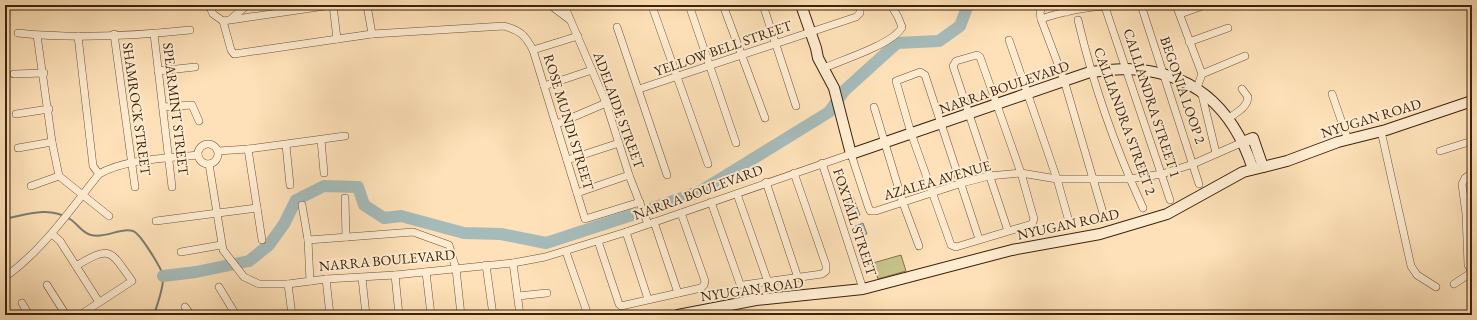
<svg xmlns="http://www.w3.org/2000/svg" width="1477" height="320" font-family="'EB Garamond',serif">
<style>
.green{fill:#c7c18a;stroke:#82724a}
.water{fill:#a5bbba;stroke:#7b7e74}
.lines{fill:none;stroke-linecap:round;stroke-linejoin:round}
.stream{stroke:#7b7e74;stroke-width:2}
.river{stroke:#a5bbba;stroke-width:12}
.street-casing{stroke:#6d5236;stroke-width:8}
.secondary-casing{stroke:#3d220b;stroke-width:12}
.street{stroke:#feecd1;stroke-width:7}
.secondary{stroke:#feecd1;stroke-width:10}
.labels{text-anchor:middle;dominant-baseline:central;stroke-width:4;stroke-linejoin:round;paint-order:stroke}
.street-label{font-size:14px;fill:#3d220b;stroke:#feecd1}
</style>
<rect width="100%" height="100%" fill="#fee1b8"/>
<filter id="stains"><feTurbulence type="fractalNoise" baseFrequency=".005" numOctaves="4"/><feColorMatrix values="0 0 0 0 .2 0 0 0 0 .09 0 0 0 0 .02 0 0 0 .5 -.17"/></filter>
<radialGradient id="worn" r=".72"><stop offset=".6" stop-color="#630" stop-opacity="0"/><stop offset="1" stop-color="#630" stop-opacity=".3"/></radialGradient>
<polygon class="green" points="901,255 906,271 878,279 873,263"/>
<g class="water">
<polygon points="853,197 860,215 850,219 843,200"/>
<polygon points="863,223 867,234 862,235 860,231 853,233 851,228"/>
</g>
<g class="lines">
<path class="stream" d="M5,219C28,214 49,206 70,219C78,224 82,233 91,235C106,239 120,227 133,231C140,233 162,269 163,276C164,288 158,301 155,312L149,315"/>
<g class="river">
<polyline points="653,208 699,192 829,112 845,90 897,43 939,41 960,26 968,5"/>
<polyline points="163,276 196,272 249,261 269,245 284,224 296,200 324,186 358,187 364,205 384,218 401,216 464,233 501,234 546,243 635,214"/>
</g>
<defs>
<g id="street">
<path d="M209,5L213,14L223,21L231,50L234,54L372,34L504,26C521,31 525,35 533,50L585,219L640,202"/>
<polyline points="333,5 337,39"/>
<polyline points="367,5 372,34"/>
<polyline points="550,5 570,20"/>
<polyline points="564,5 606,103 629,175 648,224"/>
<polyline points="689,5 736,143"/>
<polyline points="723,5 765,118"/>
<polyline points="763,5 796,106"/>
<polyline points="1043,5 1040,12 1041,19 1064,80 1103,213"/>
<polyline points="1060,5 1067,12"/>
<polyline points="1141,5 1199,184"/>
<polyline points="1176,5 1202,74 1197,88"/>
<polyline points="653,9 708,164"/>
<polyline points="1180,14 1205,5"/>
<polyline points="231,19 247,5"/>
<path d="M1041,19C1055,14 1091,5 1105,7L1170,200"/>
<path d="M1078,20C1093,84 1115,147 1143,208"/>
<polyline points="223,21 332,5"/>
<polyline points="617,27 667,175"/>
<path d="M18,33C74,39 133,36 190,30"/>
<polyline points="114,34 135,187"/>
<polyline points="154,34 172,187"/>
<polyline points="37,35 52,142 59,176 109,216"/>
<polyline points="78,36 93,166 99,174"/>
<polyline points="1009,40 1057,179 1068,218"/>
<polyline points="1189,42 1228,28"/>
<polyline points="533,50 578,36"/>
<path d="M826,67C843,60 895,43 902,27L898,17L891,5"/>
<polyline points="158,71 195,67"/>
<polyline points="14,74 44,73"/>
<polyline points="1202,74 1245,56"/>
<polyline points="544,86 592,70"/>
<polyline points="639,89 856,17 860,13 860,5"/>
<polyline points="1201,91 1216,153"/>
<polyline points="1332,94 1348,140"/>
<polyline points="163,107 192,105 199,121"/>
<polyline points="874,107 903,203 919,246"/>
<polyline points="16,114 49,109"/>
<path d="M1229,118C1237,112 1247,108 1248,97L1242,89"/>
<polyline points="557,124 606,103"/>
<polyline points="1381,131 1411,266 1417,275 1436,287"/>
<polyline points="321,140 324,173"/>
<circle cx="208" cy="154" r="10"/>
<polyline points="286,145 290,185"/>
<polyline points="18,148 52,142"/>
<polyline points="248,149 262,240"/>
<polyline points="218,151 248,149 345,136"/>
<polyline points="1440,151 1472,141"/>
<polyline points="567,160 619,143"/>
<polyline points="822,163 863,289"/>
<polyline points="209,164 223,250 244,277 259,284 288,284 326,279 395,275 513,263 545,257 626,232 851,154 868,206 870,211 876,211 962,183 989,176 1021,173 1057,179 1129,179 1162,174 1193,164 1243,142"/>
<polyline points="1472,173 1465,178 1462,184 1466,214 1468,265 1472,271"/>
<polyline points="766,182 798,278"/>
<polyline points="31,186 59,176"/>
<polyline points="577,193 629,175"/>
<polyline points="737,194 768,282"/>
<polyline points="345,198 346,237"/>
<polyline points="711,202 740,284 743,285 822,274 826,271 826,265 794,173"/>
<polyline points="302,205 308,240 310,281"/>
<polyline points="156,221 257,208"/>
<polyline points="654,222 678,293"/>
<polyline points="626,232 648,299"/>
<polyline points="52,234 60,241 99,302"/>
<polyline points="979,239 925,75 920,72 896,81 911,133 951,245 956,247 1032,224 1034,219 1021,173 980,57 977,55 956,61 953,66 1008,231"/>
<polyline points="308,240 413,232 449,245 456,269 461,315"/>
<polyline points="598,241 619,304 621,306 701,288 704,285 705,281 681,213"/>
<polyline points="181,252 221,245"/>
<polyline points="566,252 588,315"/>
<polyline points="513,263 520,315"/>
<polyline points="486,265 493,315"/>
<path d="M76,266C111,245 110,250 132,281L80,315"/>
<polyline points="426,272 431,315"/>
<polyline points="395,275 399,315"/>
<path d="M5,277C43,250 70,210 99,174C124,159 169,158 198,155"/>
<polyline points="362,278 366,315"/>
<polyline points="326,279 330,315"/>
<polyline points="288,284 292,315"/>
<polyline points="1454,284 1472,272"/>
<polyline points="47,285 66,315"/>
<polyline points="219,287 236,315"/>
<polyline points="518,296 547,293"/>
<polyline points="22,303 29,315"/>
<polyline points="185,307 191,315"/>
</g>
<g id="secondary">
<path d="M801,5L816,48L818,58L834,88L851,154L1090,72C1102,71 1115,69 1127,69C1194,71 1233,108 1253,169"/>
<polyline points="1243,142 1253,138 1263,167"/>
<polyline points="678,315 756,300 863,289 1012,250 1100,234 1167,214 1243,172 1287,161 1338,142 1386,130 1472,101"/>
</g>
</defs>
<use href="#street" class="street-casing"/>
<use href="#secondary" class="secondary-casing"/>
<use href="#street" class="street"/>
<use href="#secondary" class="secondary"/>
</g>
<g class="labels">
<g class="street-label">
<text transform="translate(723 48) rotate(-19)">YELLOW BELL STREET</text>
<text transform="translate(1004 87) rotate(-19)">NARRA BOULEVARD</text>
<text transform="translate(1183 90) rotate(71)">BEGONIA LOOP 2</text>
<text transform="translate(1152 103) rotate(72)">CALLIANDRA STREET 1</text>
<text transform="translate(137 109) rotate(82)">SHAMROCK STREET</text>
<text transform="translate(176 109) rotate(83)">SPEARMINT STREET</text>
<text transform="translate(619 110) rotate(70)">ADELAIDE STREET</text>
<text transform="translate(1371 118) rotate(-17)">NYUGAN ROAD</text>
<text transform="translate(1125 121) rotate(70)">CALLIANDRA STREET 2</text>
<text transform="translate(569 122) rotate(73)">ROSE MUNDI STREET</text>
<text transform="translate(937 180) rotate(-16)">AZALEA AVENUE</text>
<text transform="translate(698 192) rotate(-20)">NARRA BOULEVARD</text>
<text transform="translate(855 222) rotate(72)">FOXTAIL STREET</text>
<text transform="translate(1068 224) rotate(-12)">NYUGAN ROAD</text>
<text transform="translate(387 260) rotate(-5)">NARRA BOULEVARD</text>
<text transform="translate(752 289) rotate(-8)">NYUGAN ROAD</text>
</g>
</g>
<rect width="1477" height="320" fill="none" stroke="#fee1b8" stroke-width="20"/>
<rect x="6" y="6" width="1465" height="308" fill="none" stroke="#3d220b" stroke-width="2"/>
<rect x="10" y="10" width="1457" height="300" fill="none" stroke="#3d220b"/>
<rect width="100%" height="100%" filter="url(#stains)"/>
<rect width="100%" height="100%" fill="url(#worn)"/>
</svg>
